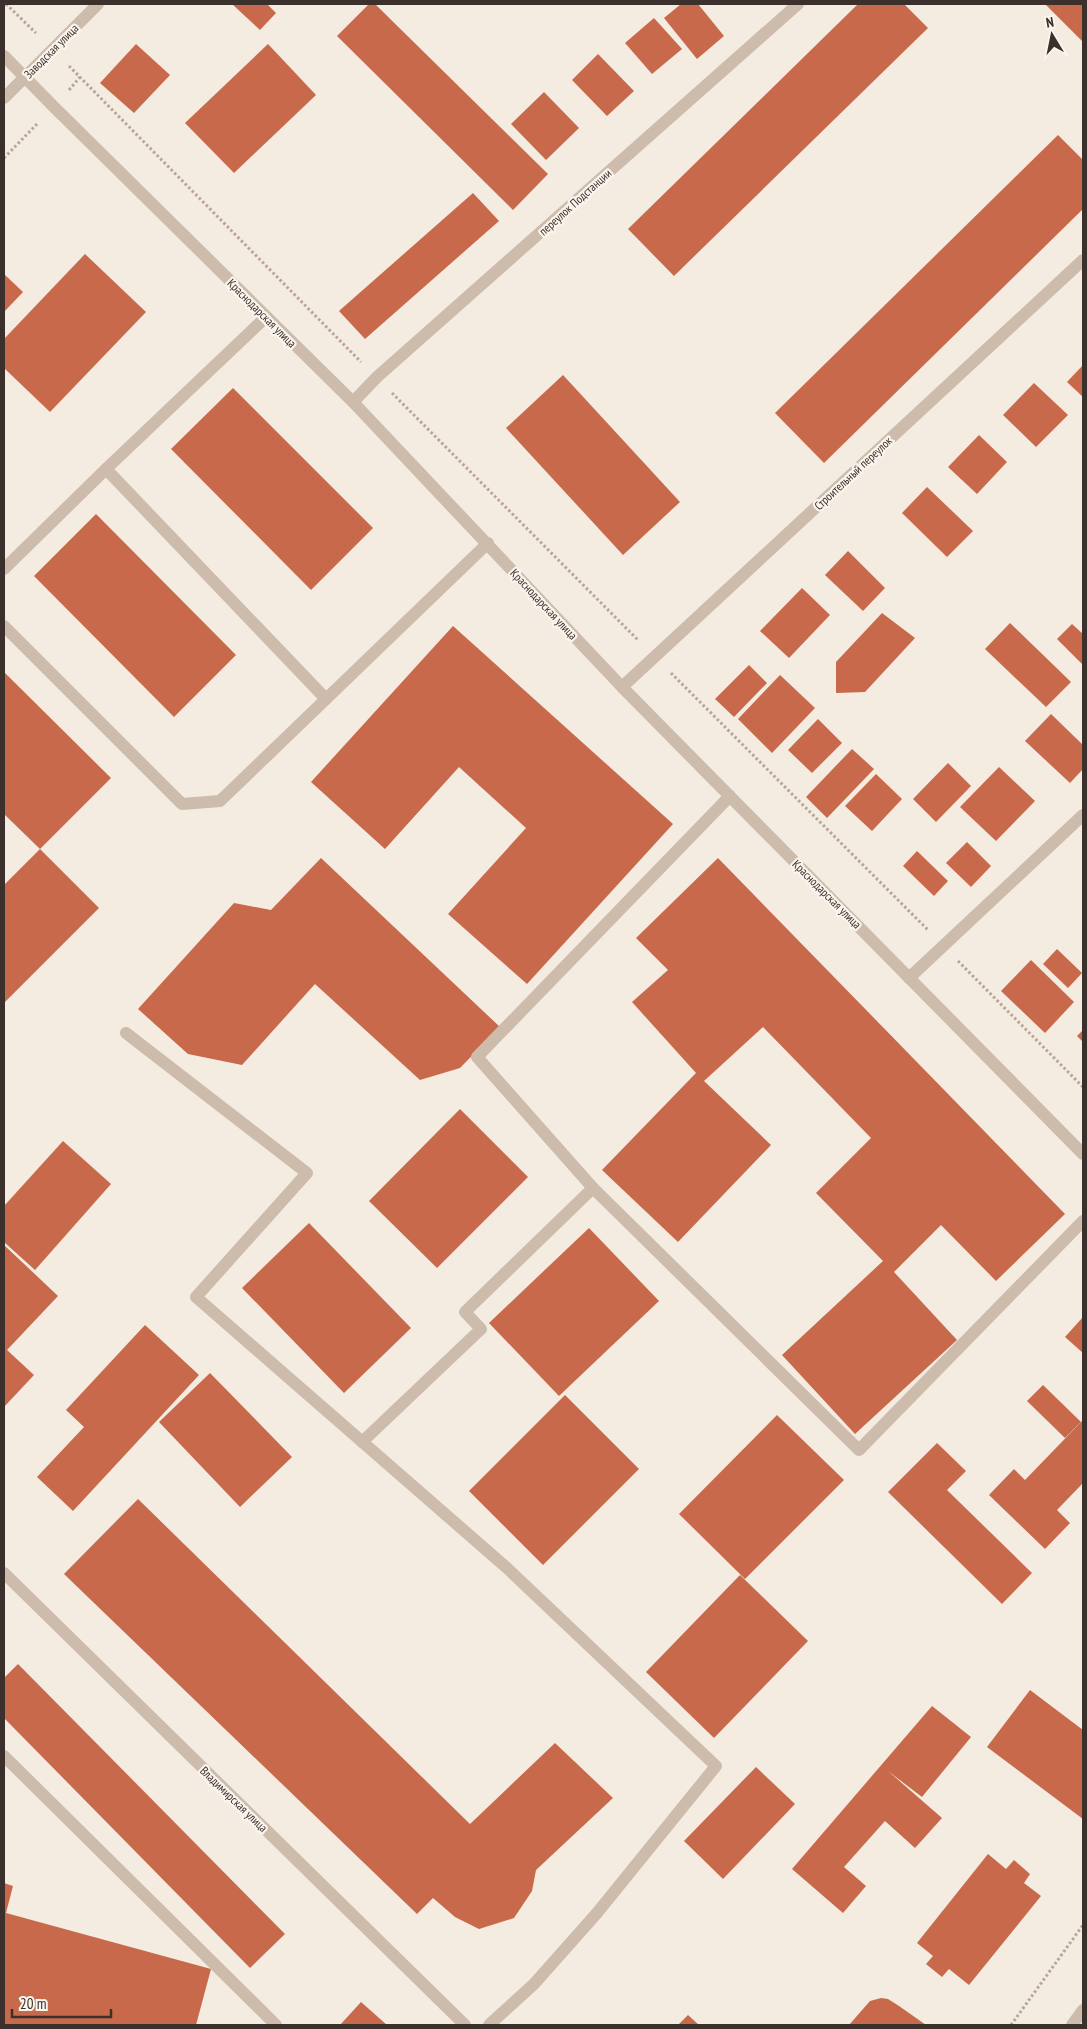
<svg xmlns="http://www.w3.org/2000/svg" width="1087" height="2029" font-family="'PT Sans Narrow',sans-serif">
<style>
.building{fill:#c8694b}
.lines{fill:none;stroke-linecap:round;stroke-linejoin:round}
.path{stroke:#b9a596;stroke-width:3;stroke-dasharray:2.5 2.5;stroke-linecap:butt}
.service{stroke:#cdbbac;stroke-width:12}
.minor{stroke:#cdbbac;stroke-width:12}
.tertiary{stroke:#cdbbac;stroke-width:12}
.labels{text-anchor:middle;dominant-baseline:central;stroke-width:4.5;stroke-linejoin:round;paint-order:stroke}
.street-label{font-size:12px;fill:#3b302b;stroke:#fbf5ee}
</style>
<rect width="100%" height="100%" fill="#f4ebe1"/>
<g class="building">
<polygon points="232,4 267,4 276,13 260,30"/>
<polygon points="369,4 375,4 548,174 513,210 337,36"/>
<polygon points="681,4 698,4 724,36 697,59 664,18"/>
<polygon points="858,4 904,4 928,28 674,276 628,229"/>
<polygon points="1045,4 1083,4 1083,42"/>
<polygon points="654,18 682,49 652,74 625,43"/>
<polygon points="136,44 170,75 134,113 100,83"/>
<polygon points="268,44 316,95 234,173 185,123"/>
<polygon points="598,54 634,91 607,116 572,80"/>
<polygon points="544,92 579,128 546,160 511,124"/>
<polygon points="1058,135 1083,160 1083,209 824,463 775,413"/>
<polygon points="473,193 499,221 365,339 339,311"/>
<polygon points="85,254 146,312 50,412 4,368 4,339"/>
<polygon points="4,274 23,292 4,312"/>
<polygon points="1083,365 1083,397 1067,382"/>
<polygon points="563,375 680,502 623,555 506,428"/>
<polygon points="1034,383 1068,415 1036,447 1003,415"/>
<polygon points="233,388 373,528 311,590 171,449"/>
<polygon points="979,435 1007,462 977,494 948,467"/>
<polygon points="927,487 973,531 947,557 902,513"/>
<polygon points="96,514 236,655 174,717 34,576"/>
<polygon points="848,551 885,588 863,611 825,575"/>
<polygon points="802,588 830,615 789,658 760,631"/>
<polygon points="882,613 915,638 865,692 836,693 836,662"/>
<polygon points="1010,623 1071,682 1046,707 985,649"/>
<polygon points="1072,624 1083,634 1083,665 1057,639"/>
<polygon points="453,626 673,824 527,984 448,914 526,828 459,767 385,849 311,782"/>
<polygon points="749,665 767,683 734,717 715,699"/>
<polygon points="4,672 111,778 40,849 4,814"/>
<polygon points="780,675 815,708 772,753 738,719"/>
<polygon points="1051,714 1083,745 1083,769 1070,783 1025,741"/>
<polygon points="818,719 842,743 812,773 788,750"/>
<polygon points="852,749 874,769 827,818 806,797"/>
<polygon points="948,763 971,786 936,822 913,799"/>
<polygon points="999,767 1035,801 996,841 960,807"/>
<polygon points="876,774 902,799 872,831 845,806"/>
<polygon points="967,842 991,866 971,887 946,863"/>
<polygon points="40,849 99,908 4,1003 4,885"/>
<polygon points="917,851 948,881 934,896 903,866"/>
<polygon points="321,858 500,1027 460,1068 420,1080 315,984 242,1065 188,1054 138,1009 234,903 271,910"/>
<polygon points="718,858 1065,1214 996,1281 941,1225 894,1272 957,1340 855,1434 782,1355 883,1261 816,1193 871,1138 763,1027 704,1081 771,1145 678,1242 602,1170 696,1073 632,1002 668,970 636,938"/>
<polygon points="1057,949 1082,973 1068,988 1043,964"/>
<polygon points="1031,960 1074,1002 1045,1033 1001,991"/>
<polygon points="1083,1030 1083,1042 1077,1036"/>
<polygon points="460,1109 528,1177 437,1268 369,1201"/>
<polygon points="63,1141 111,1184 35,1270 4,1242 4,1206"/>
<polygon points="309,1223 411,1328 344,1393 242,1288"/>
<polygon points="589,1228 659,1301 559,1396 489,1323"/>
<polygon points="4,1245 58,1296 7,1350 34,1375 4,1407"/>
<polygon points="1083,1317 1083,1353 1065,1337"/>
<polygon points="145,1325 199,1375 73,1511 37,1477 84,1427 66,1410"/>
<polygon points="210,1373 292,1457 240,1507 159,1422"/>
<polygon points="1043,1385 1081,1422 1065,1438 1027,1401"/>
<polygon points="565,1395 639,1469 543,1565 469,1491"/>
<polygon points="777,1415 844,1480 745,1579 679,1514"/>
<polygon points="1083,1420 1083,1483 1057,1510 1070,1523 1045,1549 989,1495 1014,1469 1025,1480"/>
<polygon points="937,1443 966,1471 947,1490 1032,1573 1002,1604 888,1492"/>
<polygon points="138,1499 470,1824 555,1743 613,1798 536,1870 532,1891 514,1918 479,1929 455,1917 433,1898 417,1914 64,1574"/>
<polygon points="740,1575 808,1641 714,1738 646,1672"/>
<polygon points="18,1664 285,1934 250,1968 4,1718 4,1678"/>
<polygon points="1030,1690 1083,1730 1083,1819 987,1747"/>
<polygon points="932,1706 971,1737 922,1797 888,1771 942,1818 915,1848 885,1821 844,1867 866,1886 843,1913 792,1869"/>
<polygon points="756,1767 795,1804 723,1879 684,1841"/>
<polygon points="988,1854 1006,1869 1014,1860 1030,1874 1024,1883 1041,1896 969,1985 949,1969 942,1977 926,1964 933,1956 917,1943"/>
<polygon points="4,1883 13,1886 6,1913 211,1969 196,2025 4,2025"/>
<polygon points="881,1998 888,1999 899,2006 926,2025 849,2025 870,2001"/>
<polygon points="361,2002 387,2025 340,2025"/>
<polygon points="688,2015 699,2025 678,2025"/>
</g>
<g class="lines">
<g class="path">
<polyline points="6,4 36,33"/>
<polyline points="69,66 361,362"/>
<polyline points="69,90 80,77"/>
<polyline points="4,158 37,124"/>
<polyline points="392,393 638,640"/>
<polyline points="671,673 928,930"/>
<polyline points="958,961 1083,1087"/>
<polyline points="1011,2025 1083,1925"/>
</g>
<g class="service">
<polyline points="266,317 106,469 326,699 488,543"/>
<polyline points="4,569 106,469"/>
<polyline points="4,626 182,804 220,801 326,699"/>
<polyline points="126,1033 307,1173 196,1297 507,1568 716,1766 597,1913 534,1984 489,2025"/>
<polyline points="593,1188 477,1057 730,796"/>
<polyline points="362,1442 481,1329 465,1312 593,1188 859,1450 1083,1221"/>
<polyline points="4,1756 276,2025"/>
</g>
<g class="minor">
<polyline points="4,98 98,4"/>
<polyline points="353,402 377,377 798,4"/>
<polyline points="622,687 1083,260"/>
<polyline points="909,978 1083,815"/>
<polyline points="1072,2025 1083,2010"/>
</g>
<g class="tertiary">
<polyline points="4,56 54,107 353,402 622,687 1083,1154"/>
<polyline points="4,1573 465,2025"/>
</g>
</g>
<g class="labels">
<g class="street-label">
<text transform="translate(51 51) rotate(-45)">Заводская улица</text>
<text transform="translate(575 202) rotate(-42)">переулок Подстанции</text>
<text transform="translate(262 313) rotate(45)">Краснодарская улица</text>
<text transform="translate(853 473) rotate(-43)">Строительный переулок</text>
<text transform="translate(544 604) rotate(47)">Краснодарская улица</text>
<text transform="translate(827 894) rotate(45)">Краснодарская улица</text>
<text transform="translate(234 1799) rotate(44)">Владимирская улица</text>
</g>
</g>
<rect width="1087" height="2029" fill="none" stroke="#3b302b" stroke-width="10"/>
<g transform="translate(1052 35) rotate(350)" stroke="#fbf5ee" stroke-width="4" paint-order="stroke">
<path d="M0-4L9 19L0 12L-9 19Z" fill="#3b302b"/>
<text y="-8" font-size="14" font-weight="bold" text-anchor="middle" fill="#3b302b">N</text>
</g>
<path d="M12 2009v8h99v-8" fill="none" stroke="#3b302b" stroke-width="2.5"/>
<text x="20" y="2009" font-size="15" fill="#3b302b" stroke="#fbf5ee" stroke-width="4" paint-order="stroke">20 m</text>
</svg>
